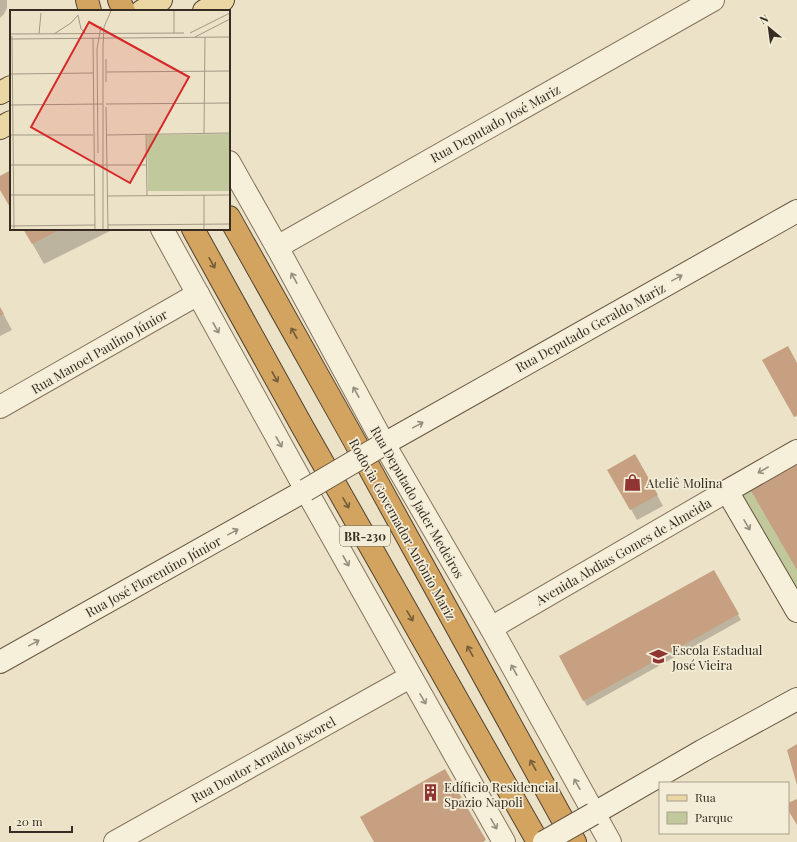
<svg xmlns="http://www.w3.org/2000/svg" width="797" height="842" font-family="'Playfair Display',serif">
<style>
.green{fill:#c1c89c}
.shadow{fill:#0003}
.building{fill:#c6a081}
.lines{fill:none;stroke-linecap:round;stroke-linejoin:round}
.street-casing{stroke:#85745e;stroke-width:24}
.secondary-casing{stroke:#675641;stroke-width:24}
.primary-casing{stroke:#534332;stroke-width:24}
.highway-casing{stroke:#534332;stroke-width:24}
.street{stroke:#f6efda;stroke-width:22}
.secondary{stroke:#f6efda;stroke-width:22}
.primary{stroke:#ead7a3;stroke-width:22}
.highway{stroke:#d2a460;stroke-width:22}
.secondary-bridge-casing{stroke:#675641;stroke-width:24;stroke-linecap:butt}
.secondary-bridge{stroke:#f6efda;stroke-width:22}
.oneway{stroke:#755c3a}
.oneway2{stroke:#968e7e}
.labels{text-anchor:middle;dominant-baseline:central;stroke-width:3.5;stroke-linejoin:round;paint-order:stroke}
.shield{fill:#f3ecd6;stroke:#6f6657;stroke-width:1}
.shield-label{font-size:12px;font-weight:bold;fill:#372c21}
.street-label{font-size:13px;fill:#372c21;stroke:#f3ecd6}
.poi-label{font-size:13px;fill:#372c21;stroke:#f3ecd6;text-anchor:start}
.inset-road{fill:none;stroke:#a39985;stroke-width:1}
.view{fill:#d62828;fill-opacity:0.15;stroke:#d62828;stroke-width:2}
.inset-edge{fill:none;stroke:#372c21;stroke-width:2}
</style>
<rect width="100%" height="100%" fill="#ebe2c7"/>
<polygon class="green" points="797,457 797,596 738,490"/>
<g class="shadow">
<polygon points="0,0 7,0 7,8 4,14 0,18"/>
<polygon points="24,229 112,229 112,230 44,264"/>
<polygon points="0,308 12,330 0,336"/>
<polygon points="635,455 663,506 637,520 609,470"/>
<polygon points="714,571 741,620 587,706 560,657"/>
</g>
<g class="building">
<polygon points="11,170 11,209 0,190 0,176"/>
<polygon points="23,229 61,229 32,244"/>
<polygon points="0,307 4,314 0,316"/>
<polygon points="788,346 797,363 797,416 794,417 762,360"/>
<polygon points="635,454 658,495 630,510 607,470"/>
<polygon points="797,462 797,570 750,489"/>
<polygon points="714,570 739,614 583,701 559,656"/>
<polygon points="797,744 797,785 787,750"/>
<polygon points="445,769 486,840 483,842 374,842 360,817"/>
<polygon points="797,799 797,825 788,810 788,803"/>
</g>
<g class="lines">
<defs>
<g id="street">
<polyline points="229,162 277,247 384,444 491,628 610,842"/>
<polyline points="162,229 306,490 504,842"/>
<polyline points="277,247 713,0"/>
<polyline points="0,407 198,294"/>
<polyline points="491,628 727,491"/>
<polyline points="115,842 410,677"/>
</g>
<g id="secondary">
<polyline points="384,444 797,211"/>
<polyline points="797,451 727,491 797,611"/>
<polyline points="0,662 306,490"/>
<polyline points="593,814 702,751 797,699"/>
</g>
<g id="primary">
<polyline points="142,11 161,0"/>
<polyline points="204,11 223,0"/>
<polyline points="0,93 11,87"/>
<polyline points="0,128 11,122"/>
</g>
<g id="highway">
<polyline points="87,0 90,11"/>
<polyline points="119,0 124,11"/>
<polyline points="229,217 354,440 575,842"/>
<polyline points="193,229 302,426 538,842"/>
</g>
</defs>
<use href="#street" class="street-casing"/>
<use href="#secondary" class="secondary-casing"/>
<use href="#primary" class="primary-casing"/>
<use href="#highway" class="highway-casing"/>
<use href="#street" class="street"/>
<use href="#secondary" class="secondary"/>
<use href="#primary" class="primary"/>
<use href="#highway" class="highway"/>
<defs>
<g id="secondary-bridge">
<polyline points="306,490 384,444"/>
<polyline points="544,842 593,814"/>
</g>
</defs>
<use href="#secondary-bridge" class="secondary-bridge-casing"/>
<use href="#secondary-bridge" class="secondary-bridge"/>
</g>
<defs><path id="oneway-shaft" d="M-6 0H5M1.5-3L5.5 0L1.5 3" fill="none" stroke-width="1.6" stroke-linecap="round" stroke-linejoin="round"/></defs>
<g class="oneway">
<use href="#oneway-shaft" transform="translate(212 263) rotate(61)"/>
<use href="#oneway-shaft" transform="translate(294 333) rotate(-119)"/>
<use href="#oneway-shaft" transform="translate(275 377) rotate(61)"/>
<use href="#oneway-shaft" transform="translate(346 503) rotate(60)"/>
<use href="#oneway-shaft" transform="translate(410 616) rotate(60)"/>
<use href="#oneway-shaft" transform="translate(470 651) rotate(-119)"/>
<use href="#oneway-shaft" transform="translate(533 765) rotate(-119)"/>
</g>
<g class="oneway2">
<use href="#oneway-shaft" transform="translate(294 278) rotate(-119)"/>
<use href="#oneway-shaft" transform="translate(677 278) rotate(-29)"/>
<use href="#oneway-shaft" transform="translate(216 328) rotate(61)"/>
<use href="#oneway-shaft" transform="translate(356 392) rotate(-119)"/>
<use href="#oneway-shaft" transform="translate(418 425) rotate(-29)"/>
<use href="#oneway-shaft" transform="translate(279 442) rotate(61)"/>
<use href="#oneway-shaft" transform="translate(763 470) rotate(150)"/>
<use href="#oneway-shaft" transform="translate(747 525) rotate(60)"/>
<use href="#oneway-shaft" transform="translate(233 532) rotate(-29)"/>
<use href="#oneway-shaft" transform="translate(346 561) rotate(61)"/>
<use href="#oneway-shaft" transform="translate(34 643) rotate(-29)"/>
<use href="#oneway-shaft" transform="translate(514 670) rotate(-119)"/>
<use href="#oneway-shaft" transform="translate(423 699) rotate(60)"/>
<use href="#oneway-shaft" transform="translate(577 784) rotate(-119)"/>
<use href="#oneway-shaft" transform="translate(494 824) rotate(60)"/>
</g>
<defs>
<symbol id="shop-bare" viewBox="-9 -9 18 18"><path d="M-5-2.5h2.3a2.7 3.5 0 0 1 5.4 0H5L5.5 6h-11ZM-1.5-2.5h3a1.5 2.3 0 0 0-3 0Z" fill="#8f3633" stroke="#f3ecd6" stroke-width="2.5" paint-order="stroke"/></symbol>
<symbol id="school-bare" viewBox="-9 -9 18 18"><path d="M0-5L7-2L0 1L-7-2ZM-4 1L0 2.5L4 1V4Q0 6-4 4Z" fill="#8f3633" stroke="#f3ecd6" stroke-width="2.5" paint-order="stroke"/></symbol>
<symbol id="building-bare" viewBox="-9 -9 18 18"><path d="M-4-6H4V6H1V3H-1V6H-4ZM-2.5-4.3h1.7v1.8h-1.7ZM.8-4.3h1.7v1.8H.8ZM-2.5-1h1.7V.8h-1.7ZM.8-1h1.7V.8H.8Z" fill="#8f3633" stroke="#f3ecd6" stroke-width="2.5" paint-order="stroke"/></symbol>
</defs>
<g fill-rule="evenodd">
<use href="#shop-bare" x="620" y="470" width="25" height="25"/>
<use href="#school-bare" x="646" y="644" width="25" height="25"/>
<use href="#building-bare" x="418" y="780" width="25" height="25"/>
</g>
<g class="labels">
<rect class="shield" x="340" y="526" width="50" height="20" rx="3"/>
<g class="shield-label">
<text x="365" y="536">BR-230</text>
</g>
<g class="street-label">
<text transform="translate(495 123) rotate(-29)">Rua Deputado José Mariz</text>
<text transform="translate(590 327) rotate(-29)">Rua Deputado Geraldo Mariz</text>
<text transform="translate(99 351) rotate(-30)">Rua Manoel Paulino Júnior</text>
<text transform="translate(418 502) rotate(60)">Rua Deputado Jader Medeiros</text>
<text transform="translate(403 529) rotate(61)">Rodovia Governador Antônio Mariz</text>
<text transform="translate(623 551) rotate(-30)">Avenida Abdias Gomes de Almeida</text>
<text transform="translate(153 576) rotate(-29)">Rua José Florentino Júnior</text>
<text transform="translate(263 759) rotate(-29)">Rua Doutor Arnaldo Escorel</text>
</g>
<g class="poi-label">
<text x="646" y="482">Ateliê Molina</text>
<text x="672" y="649">Escola Estadual<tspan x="672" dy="15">José Vieira</tspan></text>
<text x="444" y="786">Edíficio Residencial<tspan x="444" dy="15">Spazio Napoli</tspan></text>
</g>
</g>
<g transform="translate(10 10)">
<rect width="220" height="220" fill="#ebe2c7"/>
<path d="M220,124V181H138L137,125Z" fill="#c1c89c"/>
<path class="inset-road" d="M164,1V23M68,5L71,19L76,24M180,23L220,3M0,24L174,23M29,24L31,3M44,24L61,13L68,5M2,26L4,219M185,27L220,9M83,28L85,219M0,29L220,27M97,62L220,61M1,64L83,63M96,72V49M96,94L220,93M0,95L92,94M96,97L98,219M194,123L195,27M136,124L137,185M0,125H83M97,125L220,123M88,143L87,39L91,16M0,155H84M84,155H136M0,185H84M97,186L220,185M98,215L220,214M0,216L85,215M93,219V36L94,17L101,1M194,219V185"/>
<path class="view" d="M79,12L179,67L120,173L21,117Z"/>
<rect width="220" height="220" class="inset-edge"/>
</g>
<rect x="659" y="782" width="130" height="52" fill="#f3ecd6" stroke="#a89f8e"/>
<rect x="667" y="795" width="20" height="6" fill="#ead7a3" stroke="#a89f8e"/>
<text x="695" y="802" font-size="12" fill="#372c21">Rua</text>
<rect x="667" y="812" width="20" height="12" fill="#c1c89c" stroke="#a89f8e"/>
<text x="695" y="822" font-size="12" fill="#372c21">Parque</text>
<g transform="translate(769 28) rotate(331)" stroke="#f3ecd6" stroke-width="3" paint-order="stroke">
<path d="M0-3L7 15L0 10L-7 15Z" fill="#372c21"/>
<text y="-6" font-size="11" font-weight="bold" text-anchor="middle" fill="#372c21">N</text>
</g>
<path d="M10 826v6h62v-6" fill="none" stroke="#372c21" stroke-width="2"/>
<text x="16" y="826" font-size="12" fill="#372c21" stroke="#f3ecd6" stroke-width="3" paint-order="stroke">20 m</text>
</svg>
